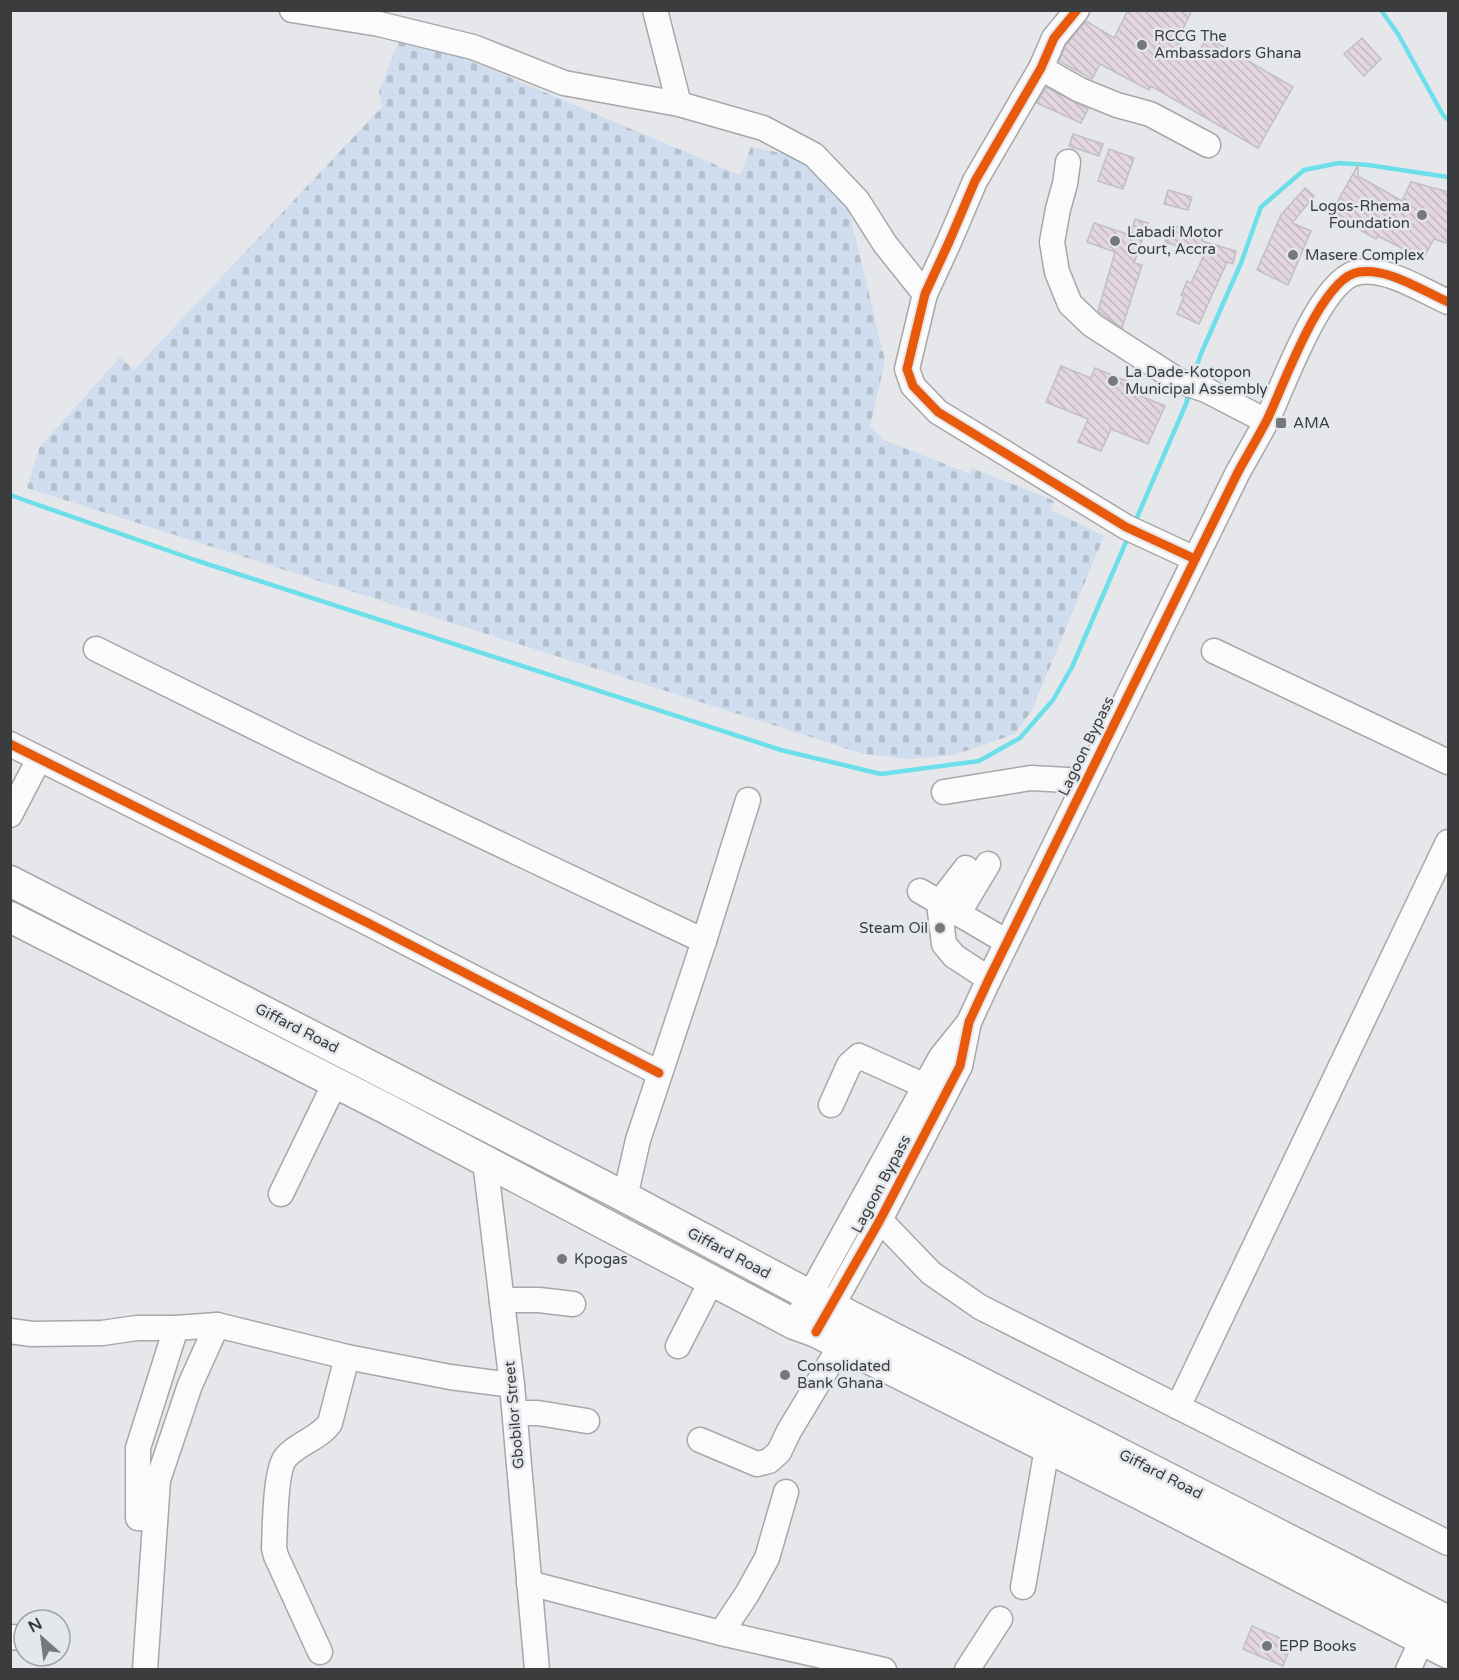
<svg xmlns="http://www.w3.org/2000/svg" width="1459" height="1680" font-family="'Varela Round',sans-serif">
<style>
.cemetery{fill:url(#cemetery-stones)}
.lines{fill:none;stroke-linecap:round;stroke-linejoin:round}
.stream{stroke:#6cdfea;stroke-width:4.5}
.building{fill:url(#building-back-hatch);stroke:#c0c0c2;stroke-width:1.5}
.minor-casing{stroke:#a6a7a9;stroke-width:27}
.major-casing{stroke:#a6a7a9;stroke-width:33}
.minor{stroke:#fbfbfc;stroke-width:24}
.major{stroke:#fbfbfc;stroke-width:30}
.cycleway-casing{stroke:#e4e7eb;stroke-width:13}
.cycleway{stroke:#e8590c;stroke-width:9}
.poi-dot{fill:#76787a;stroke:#e4e7eb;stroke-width:2}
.labels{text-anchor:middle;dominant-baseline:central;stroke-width:5;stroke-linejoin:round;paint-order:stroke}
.poi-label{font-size:15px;fill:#3b3c3e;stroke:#e4e7eb;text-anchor:start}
.street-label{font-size:15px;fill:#3b3c3e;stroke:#e4e7eb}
</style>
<defs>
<pattern id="cemetery-stones" width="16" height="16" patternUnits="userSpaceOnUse" patternTransform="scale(1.5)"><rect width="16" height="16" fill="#d0ddee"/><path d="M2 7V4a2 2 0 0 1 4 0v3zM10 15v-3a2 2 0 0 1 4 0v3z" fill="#b4bfcd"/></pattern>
<pattern id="building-back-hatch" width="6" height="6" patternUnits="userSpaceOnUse" patternTransform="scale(1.5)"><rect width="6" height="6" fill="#e4d6e0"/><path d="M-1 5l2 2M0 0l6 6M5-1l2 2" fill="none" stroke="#c4b9c1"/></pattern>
</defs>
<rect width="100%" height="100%" fill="#e5e7ea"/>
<polygon class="cemetery" points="402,32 740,175 751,147 809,159 845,194 885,361 870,426 884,440 970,474 972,468 1055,501 1051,510 1104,536 1032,710 1015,734 954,755 907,759 864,754 27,488 39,448 120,357 134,370 382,107 379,92"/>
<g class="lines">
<g class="stream">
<polyline points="1381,10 1398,34 1443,115 1448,120"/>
<polyline points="1194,377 1200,356 1241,263 1261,207 1304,170 1339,163 1368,165 1448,177"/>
<polyline points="10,495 195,560 781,750 881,774 979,761 1020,738 1053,700 1072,667 1129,535"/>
<polyline points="1135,522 1186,404 1190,391"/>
</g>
</g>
<g class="building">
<polygon points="1128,10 1192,10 1176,43 1197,55 1207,37 1293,87 1258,148 1151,86 1149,90 1100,64 1092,79 1059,61 1066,45 1086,21 1114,38"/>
<polygon points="1362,38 1381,59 1364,76 1344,54"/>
<polygon points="1046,87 1088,109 1081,123 1037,103"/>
<polygon points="1073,134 1103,144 1099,156 1069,146"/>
<polygon points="1109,149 1134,158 1123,189 1098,181"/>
<polygon points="1358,165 1358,176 1402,201 1411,182 1449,192 1449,244 1434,239 1423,259 1378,236 1376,239 1350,224 1349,228 1329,217"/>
<polygon points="1305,188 1314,196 1292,223 1311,231 1288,285 1257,270 1281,215"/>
<polygon points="1168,190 1192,197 1188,210 1164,204"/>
<polygon points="1135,219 1148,223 1134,263 1142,265 1122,328 1098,311 1115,252 1087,242 1094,223 1130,235"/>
<polygon points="1177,226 1204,235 1202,241 1236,251 1233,264 1227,262 1199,324 1177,314 1184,296 1181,295 1187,281 1191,283 1204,255 1165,242 1168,232 1174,234"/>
<polygon points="1061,366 1091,378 1095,368 1129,382 1126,390 1165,406 1148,444 1111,429 1101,451 1078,442 1088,419 1046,402"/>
<polygon points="1252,1626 1292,1643 1283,1666 1243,1649"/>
</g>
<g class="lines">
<defs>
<g id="minor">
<polyline points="292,10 379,24 473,47 564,83 679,104 763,128 814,155 857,200 885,244 925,294"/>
<polyline points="655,10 679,104"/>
<polyline points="1077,10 1054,38 1041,68 975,181 949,242 925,294 907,369 913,386 938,412 1126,527 1195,559"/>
<polyline points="1041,68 1080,90 1117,105 1150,114 1208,145"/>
<polyline points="1068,162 1065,184 1058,209 1052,242 1057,272 1070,304 1092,325 1179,381 1206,390 1266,421"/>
<polyline points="96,649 301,750 704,941"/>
<polyline points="1214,651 1448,762"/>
<polyline points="10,744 368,923 659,1073"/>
<polyline points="944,792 1031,778 1086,781"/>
<polyline points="10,815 39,759"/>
<polyline points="966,868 939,903 944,944 954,956 989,979"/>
<polyline points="920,891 1007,942"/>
<polyline points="958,914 988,864"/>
<polyline points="831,1105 849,1065 859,1056 925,1086"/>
<polyline points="485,1161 512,1385 537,1670"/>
<polyline points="281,1194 335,1083"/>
<polyline points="625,1197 638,1140 704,941 748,800"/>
<polyline points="880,1220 931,1273 980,1307 1448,1543"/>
<polyline points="502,1300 539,1300 573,1304"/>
<path d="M823,1322L880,1220L960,1066L969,1022L989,979L1238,472C1248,454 1258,437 1267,420C1283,387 1321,277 1359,272C1389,268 1421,290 1448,302"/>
<polyline points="794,1324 941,1057 966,1026"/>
<polyline points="10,1331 32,1334 102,1333 137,1328 176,1328 217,1325 347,1357 450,1377 512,1385"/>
<polyline points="678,1346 712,1280"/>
<polyline points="1178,1407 1448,842"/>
<polyline points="515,1413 538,1413 587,1421"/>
<polyline points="700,1440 757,1464 769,1461 779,1452 789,1431 841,1345"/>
<polyline points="155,1519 138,1518 138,1448 176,1328"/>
<polyline points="529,1583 721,1633 884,1670"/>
<polyline points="1023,1587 1047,1448"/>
<polyline points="721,1633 747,1594 767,1558 786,1492"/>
<polyline points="10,1637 23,1638"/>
<path d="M320,1652L276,1556L274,1548C275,1528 275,1469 286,1457C298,1443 320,1438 330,1423L347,1357"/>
<polyline points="145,1670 158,1480 190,1385 217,1325"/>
<polyline points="967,1670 1000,1619"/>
<polyline points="1408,1670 1422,1640"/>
</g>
<g id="major">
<polyline points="10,881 625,1197 811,1296 1448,1621"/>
<polyline points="10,917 385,1108 794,1324 816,1332 1142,1495 1448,1653"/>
</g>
</defs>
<use href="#minor" class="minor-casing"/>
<use href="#major" class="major-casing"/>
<use href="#minor" class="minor"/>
<use href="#major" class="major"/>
<defs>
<g id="cycleway">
<polyline points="1077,10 1054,38 1041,68 975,181 949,242 925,294 907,369 913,386 938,412 1126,527 1195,559"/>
<polyline points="10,744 368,923 659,1073"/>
<path d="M816,1332L880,1220L960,1066L969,1022L989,979L1238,472C1248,454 1258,437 1267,420C1283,387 1321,277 1359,272C1389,268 1421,290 1448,302"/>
</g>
</defs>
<use href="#cycleway" class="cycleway-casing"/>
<use href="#cycleway" class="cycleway"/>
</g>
<g class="poi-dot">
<circle cx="1142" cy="45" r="6"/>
<circle cx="1422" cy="215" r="6"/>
<circle cx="1115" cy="241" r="6"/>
<circle cx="1293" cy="255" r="6"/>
<circle cx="1113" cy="381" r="6"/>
<rect x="1275" y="417" width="12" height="12" rx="3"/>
<circle cx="940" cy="928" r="6"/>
<circle cx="562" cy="1259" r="6"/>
<circle cx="785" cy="1375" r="6"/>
<circle cx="1267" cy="1646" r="6"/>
</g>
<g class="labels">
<g class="poi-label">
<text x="1154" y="36">RCCG The<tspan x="1154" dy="17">Ambassadors Ghana</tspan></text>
<text x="1410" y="206" text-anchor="end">Logos-Rhema<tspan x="1410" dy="17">Foundation</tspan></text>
<text x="1127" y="232">Labadi Motor<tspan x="1127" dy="17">Court, Accra</tspan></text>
<text x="1305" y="255">Masere Complex</text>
<text x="1125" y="372">La Dade-Kotopon<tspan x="1125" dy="17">Municipal Assembly</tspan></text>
<text x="1293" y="423">AMA</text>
<text x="928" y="928" text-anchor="end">Steam Oil</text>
<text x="574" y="1259">Kpogas</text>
<text x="797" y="1366">Consolidated<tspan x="797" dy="17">Bank Ghana</tspan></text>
<text x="1279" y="1646">EPP Books</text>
</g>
<g class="street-label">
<text transform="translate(1086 746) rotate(-64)">Lagoon Bypass</text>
<text transform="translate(297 1028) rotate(27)">Giffard Road</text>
<text transform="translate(881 1184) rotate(-62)">Lagoon Bypass</text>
<text transform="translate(729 1253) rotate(28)">Giffard Road</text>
<text transform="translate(514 1415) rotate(-95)">Gbobilor Street</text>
<text transform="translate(1161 1474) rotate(27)">Giffard Road</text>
</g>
</g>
<rect width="1459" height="1680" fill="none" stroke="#3b3c3e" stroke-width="24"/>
<g transform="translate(42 1638) rotate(332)"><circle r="28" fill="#e4e7eb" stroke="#a0a3a6" stroke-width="1.5"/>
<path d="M0-4.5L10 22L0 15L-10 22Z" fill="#76787a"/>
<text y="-9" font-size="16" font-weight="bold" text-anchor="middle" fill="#3b3c3e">N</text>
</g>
</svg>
